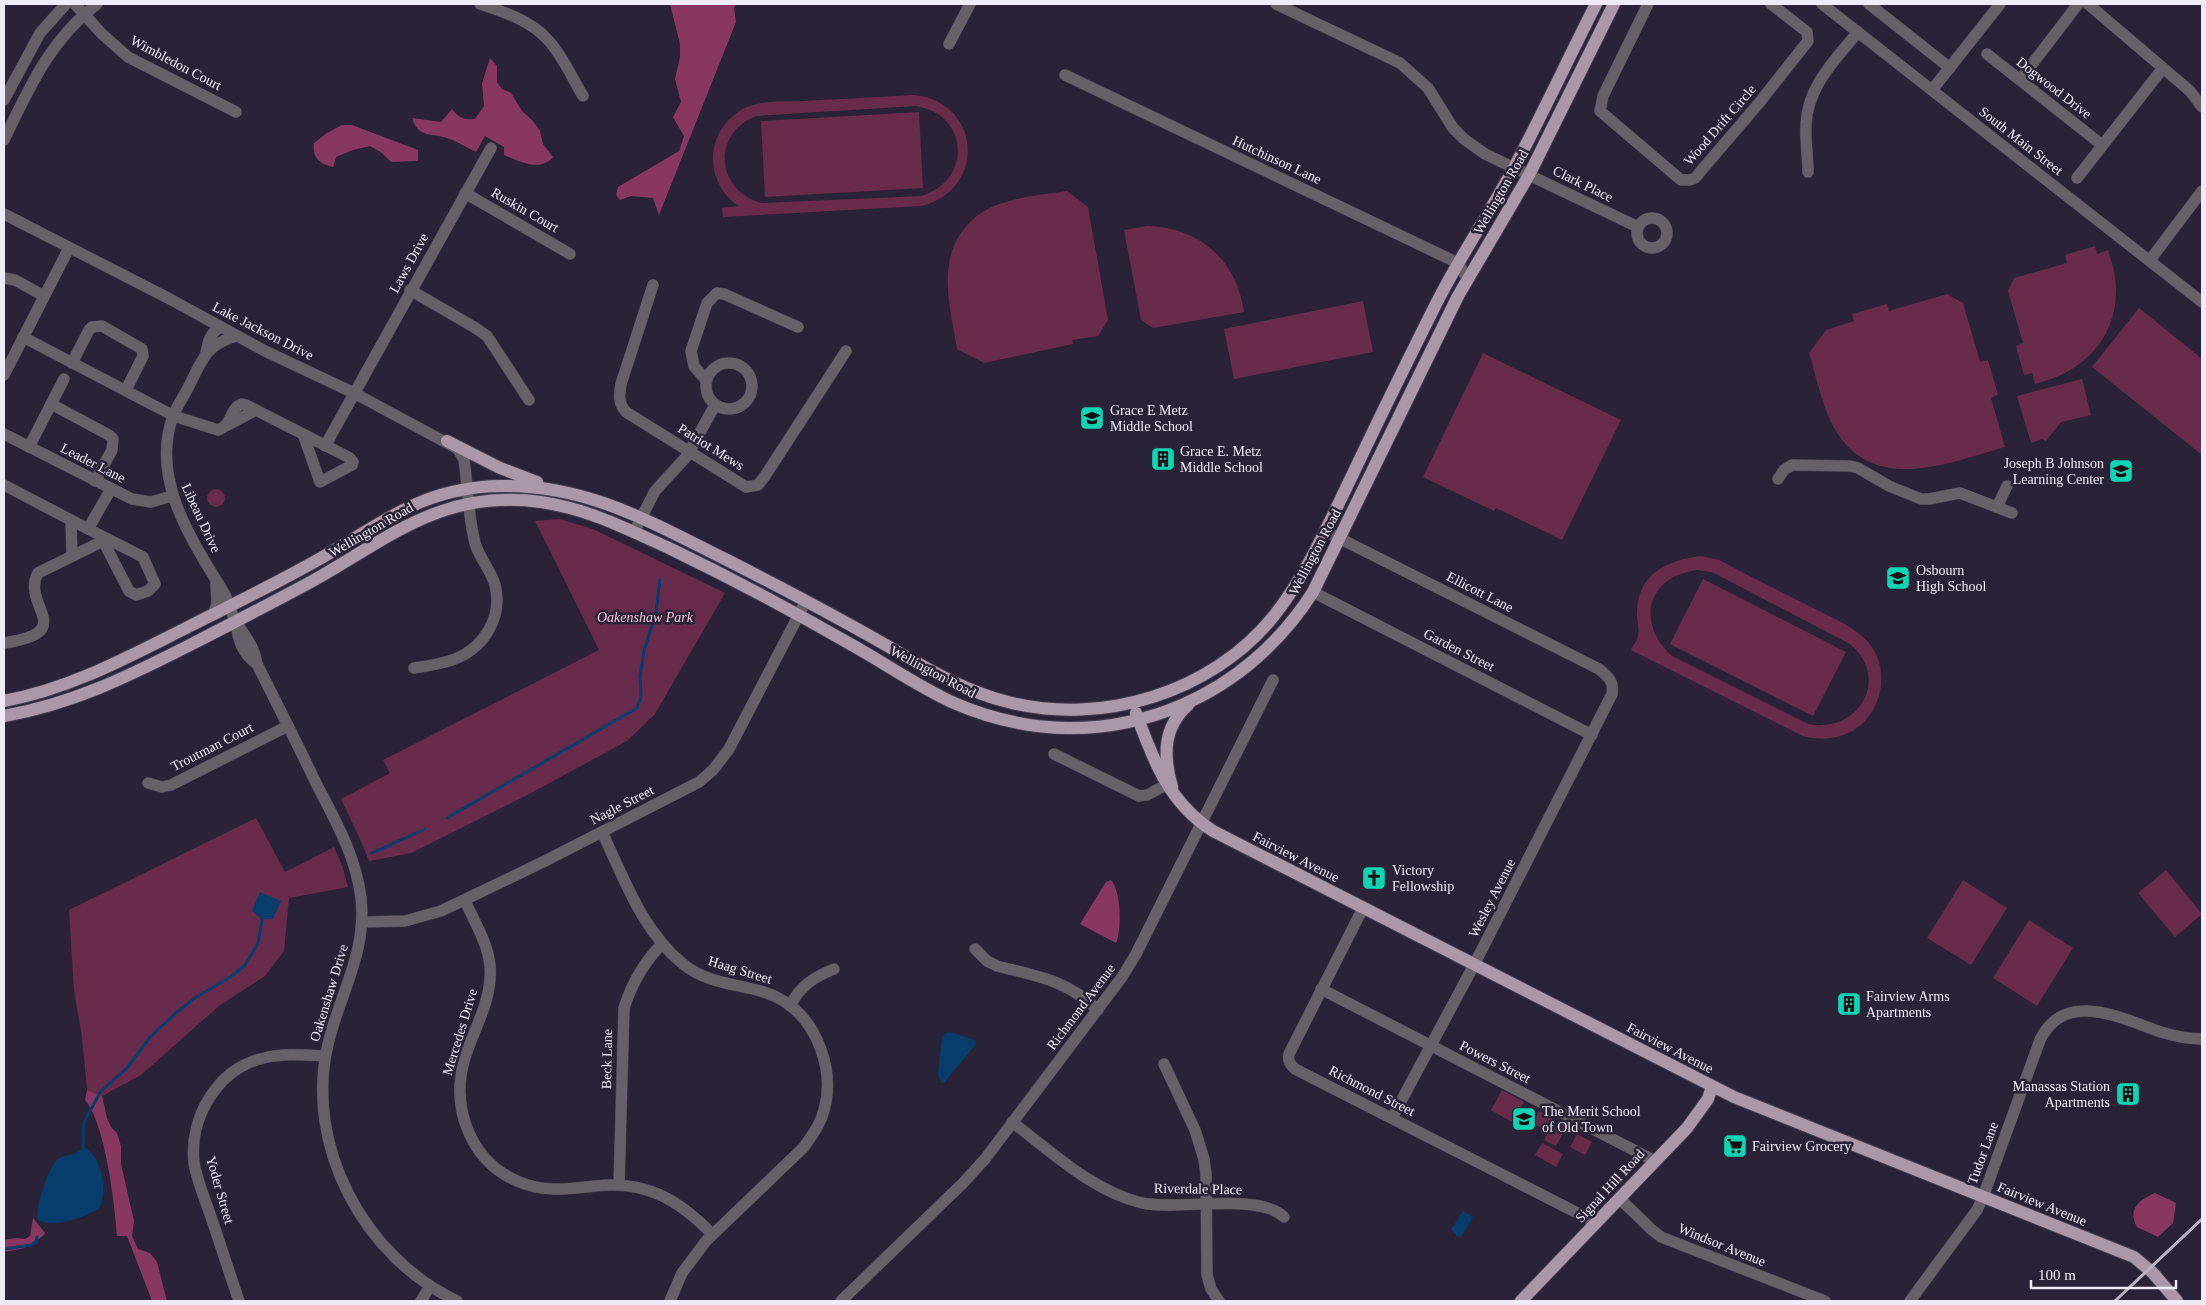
<svg xmlns="http://www.w3.org/2000/svg" width="2206" height="1305" font-family="'Times New Roman',serif">
<style>
.green{fill:#682b4b;fill-rule:evenodd}
.forest{fill:#883762}
.water{fill:#063d6c}
.lines{fill:none;stroke-linecap:round;stroke-linejoin:round}
.stream{stroke:#063d6c;stroke-width:3}
.minor-casing{stroke:#463e52;stroke-width:12}
.major-casing{stroke:#463e52;stroke-width:14}
.minor{stroke:#686068;stroke-width:11}
.major{stroke:#aa98aa;stroke-width:12}
.rail{stroke:#b8b2c2;stroke-width:3}
.labels{text-anchor:middle;dominant-baseline:central;stroke-width:5;stroke-linejoin:round;paint-order:stroke}
.street-label{font-size:14px;fill:#efeaf8;stroke:#2a2237}
.poi-label{font-size:14px;fill:#efeaf8;stroke:#2a2237;text-anchor:start}
.park-label{font-size:14px;font-style:italic;fill:#f7c7dc;stroke:#2a2237}
</style>
<rect width="100%" height="100%" fill="#2a2237"/>
<g class="green">
<path d="M914,95C982,102 987,190 921,206L723,217L722,208L739,206C723,196 713,178 713,158C713,136 727,116 747,107C764,100 785,102 803,101C840,99 877,97 914,95ZM915,106C969,113 973,181 921,196L762,203C716,191 711,134 756,116Z"/>
<polygon points="919,112 923,188 765,197 761,121"/>
<path d="M1067,191L1088,207L1108,320L1098,336L1072,340L1073,344L984,363L957,349C950,306 935,257 970,222C979,213 991,206 1003,203C1023,196 1046,194 1067,191Z"/>
<path d="M1147,226C1200,228 1236,259 1244,312L1153,328L1141,320L1124,230Z"/>
<path d="M2095,246L2097,254L2108,250C2112,263 2116,275 2116,289C2117,339 2082,373 2035,384L2032,373L2024,375L2016,346L2023,343L2008,291L2014,278L2067,263L2065,255Z"/>
<path d="M1947,294L1963,303L1980,362L1988,360L1998,395L1991,398L2005,447C1945,464 1868,497 1831,422C1821,401 1816,376 1809,353L1826,330L1854,321L1852,314L1887,304L1889,311Z"/>
<polygon points="1363,301 1373,352 1234,379 1224,329"/>
<polygon points="2139,308 2202,359 2202,455 2092,367"/>
<polygon points="1483,353 1621,420 1562,540 1496,508 1494,511 1423,477"/>
<polygon points="2082,379 2091,415 2061,422 2046,441 2042,439 2031,443 2017,396"/>
<circle cx="216" cy="498" r="9"/>
<polygon points="559,519 593,529 725,593 655,714 627,741 533,792 411,853 369,861 360,839 341,799 390,773 383,760 599,650 535,521"/>
<path d="M1701,556L1719,560C1750,576 1780,592 1811,607C1828,616 1849,624 1863,637C1889,660 1886,700 1863,723C1847,738 1824,742 1803,736L1631,650C1633,645 1638,640 1638,635C1640,629 1636,619 1637,612C1638,573 1668,560 1701,556ZM1696,570L1712,572L1850,644C1891,678 1859,734 1808,724L1672,656C1648,636 1640,599 1670,579C1678,574 1687,572 1696,570Z"/>
<polygon points="1703,579 1846,652 1813,716 1670,644"/>
<polygon points="256,818 285,872 334,847 342,865 348,887 289,898 284,951 265,976 219,1006 141,1075 102,1096 87,1090 82,1037 74,991 69,910"/>
<polygon points="2166,870 2202,914 2175,937 2138,893"/>
<polygon points="1963,880 2007,908 1971,965 1927,938"/>
<polygon points="2029,920 2073,948 2037,1006 1993,978"/>
<polygon points="1502,1090 1524,1102 1512,1122 1491,1110"/>
<polygon points="1539,1111 1552,1118 1546,1130 1532,1123"/>
<polygon points="1553,1121 1566,1128 1556,1146 1544,1140"/>
<polygon points="1577,1134 1592,1142 1585,1155 1570,1147"/>
<polygon points="1542,1143 1563,1154 1556,1167 1535,1155"/>
</g>
<g class="forest">
<polygon points="670,4 736,4 734,8 736,22 659,215 653,198 631,196 620,200 616,195 618,187 679,151 684,136 673,117 681,102 675,79 680,57 680,44"/>
<path d="M490,58L497,66V82L502,89L511,93L522,111L533,121L540,131L543,144L553,157C540,172 521,162 504,155V147L485,136L476,152C467,148 457,141 447,138C431,133 418,138 412,118L441,122L452,109C459,118 464,120 475,119L484,106L482,83Z"/>
<path d="M342,125H352L418,150V161L391,162L382,153L370,146L353,150L336,157L333,167C319,164 312,157 314,143L327,133Z"/>
<path d="M1111,880C1121,891 1122,930 1116,943L1080,924L1106,882Z"/>
<path d="M87,1090L102,1096L107,1118L111,1127L117,1133L121,1146V1164L134,1221L132,1236L138,1249L150,1253L157,1262L167,1301H152L127,1236H117C115,1204 105,1123 85,1100Z"/>
<path d="M2155,1193L2176,1203L2173,1223L2158,1237L2137,1227C2127,1209 2139,1200 2155,1193Z"/>
<polygon points="33,1218 45,1233 43,1236 25,1248 4,1252 4,1240 16,1238 25,1239 30,1236"/>
</g>
<g class="water">
<polygon points="260,892 281,901 273,919 262,919 252,911"/>
<polygon points="949,1032 976,1040 976,1044 944,1083 941,1083 938,1075 942,1036"/>
<path d="M84,1147C102,1157 108,1189 100,1207C89,1217 51,1229 38,1220C34,1209 49,1164 59,1158C70,1153 72,1158 84,1147Z"/>
<polygon points="1463,1211 1473,1217 1461,1237 1457,1236 1451,1230"/>
</g>
<g class="lines">
<g class="stream">
<polyline points="447,818 637,708 641,697 640,676 644,651 656,612 660,580"/>
<polyline points="372,853 425,829"/>
<polyline points="83,1151 84,1122 101,1091 127,1068 151,1036 177,1012 195,998 232,976 245,965 258,943 263,915"/>
<polyline points="4,1249 31,1245 36,1242 37,1237"/>
</g>
<defs>
<g id="minor">
<polyline points="75,4 101,33 128,57 236,112"/>
<path d="M480,4C502,11 532,21 548,40C563,56 572,78 583,96"/>
<polyline points="1276,4 1400,63 1428,88 1453,128 1464,139 1485,154 1638,227"/>
<polyline points="1648,4 1603,96 1600,111 1681,180 1690,180 1695,178 1759,103 1808,41 1807,32 1771,4"/>
<polyline points="1822,4 2202,302"/>
<polyline points="1869,4 1950,68"/>
<polyline points="2088,4 2190,91 2202,107"/>
<polyline points="949,44 970,4"/>
<polyline points="1987,54 2102,145"/>
<polyline points="1065,75 1458,263 1468,280"/>
<polyline points="2020,80 2078,4"/>
<polyline points="1932,90 2000,4"/>
<polyline points="4,100 40,33 66,4"/>
<path d="M4,140C29,88 50,40 97,4"/>
<path d="M1808,172C1808,156 1805,140 1806,125C1807,87 1835,60 1858,32"/>
<polyline points="2077,178 2163,68"/>
<polyline points="465,193 570,254"/>
<path d="M4,214L168,298L265,351L354,393L458,449L464,460C468,487 468,516 475,543C479,558 491,570 495,585C503,616 485,647 455,659C442,664 428,666 414,668"/>
<circle cx="1652" cy="233" r="15"/>
<polyline points="2150,260 2202,191"/>
<polyline points="4,278 15,280 44,296"/>
<path d="M653,285L621,384C619,395 618,403 626,412L746,487L758,485L765,476L846,351"/>
<polyline points="410,290 474,327 487,336 529,400"/>
<path d="M237,336C206,344 202,360 189,386C184,396 177,406 173,416C150,480 192,540 224,593C229,602 230,612 236,621C244,636 255,646 257,664C277,704 297,743 316,783C335,820 356,856 361,898C367,953 340,993 328,1044C304,1146 364,1257 457,1301"/>
<path d="M23,337L174,416L218,430C232,426 230,407 242,404L246,405L350,458L353,462L352,465L320,482L303,434"/>
<path d="M206,353C208,341 210,334 220,327"/>
<circle cx="729" cy="386" r="23"/>
<polyline points="72,363 89,330 92,327 102,326 142,349 143,356 126,390"/>
<polyline points="4,375 69,248"/>
<polyline points="706,380 694,366 691,351 707,303 717,293 724,294 798,327"/>
<polyline points="51,404 109,435 113,439 112,450 95,481"/>
<polyline points="226,426 256,410"/>
<polyline points="4,434 132,499 151,502 172,496"/>
<polyline points="325,446 491,148"/>
<polyline points="29,447 64,379"/>
<polyline points="1778,479 1784,470 1792,465 1850,466 1858,468 1889,486 1921,499 1929,499 1960,493 2012,513"/>
<path d="M4,485L88,529C106,538 123,547 141,556L143,557L155,584L148,591L136,595L129,591L100,535"/>
<polyline points="1997,507 2007,486"/>
<polyline points="71,520 72,556"/>
<polyline points="88,529 111,489"/>
<path d="M1325,531L1599,669C1609,677 1614,682 1612,694L1474,965L1392,1118"/>
<polyline points="634,532 655,491 687,456 715,405"/>
<polyline points="1313,592 1592,735"/>
<polyline points="213,615 217,604 216,584"/>
<path d="M236,623C238,641 243,654 257,664"/>
<path d="M4,643C80,632 20,605 38,573L107,539"/>
<polyline points="1054,754 1139,796 1147,795 1166,785"/>
<polyline points="148,783 162,787 171,785 288,726"/>
<path d="M602,832C624,878 642,931 683,964C714,989 751,982 782,1000C818,1021 835,1072 824,1110C821,1124 812,1135 804,1147L706,1241L682,1273L670,1301"/>
<path d="M465,901C476,925 493,951 490,979C488,1008 472,1033 464,1061C451,1109 471,1161 517,1181C544,1193 568,1189 595,1186C645,1180 678,1199 712,1234"/>
<path d="M1363,908L1289,1054C1287,1061 1291,1065 1295,1069L1597,1223"/>
<polyline points="362,922 405,921 441,911 545,861 699,782 713,770 729,749 806,601"/>
<path d="M975,949L987,961L997,966C1037,976 1067,980 1098,1010"/>
<polyline points="1321,989 1655,1161"/>
<path d="M790,1006C800,986 814,977 834,969"/>
<polyline points="1164,1064 1195,1130 1204,1159 1206,1174 1207,1275 1211,1289 1219,1301"/>
<path d="M1012,1122C1052,1152 1092,1191 1142,1203C1179,1211 1258,1192 1284,1217"/>
<path d="M619,1185L624,1008C632,983 643,963 662,944"/>
<polyline points="1619,1198 1652,1230 1661,1237 1825,1301"/>
<path d="M239,1301C229,1272 220,1243 210,1214C204,1197 197,1180 194,1163C189,1117 218,1068 264,1058C284,1053 305,1055 325,1056"/>
<polyline points="421,1301 430,1286"/>
<polyline points="841,1301 963,1183 985,1159 1122,977 1136,954 1273,680"/>
<path d="M1910,1301L1977,1210L1983,1197L2040,1040C2065,988 2123,1019 2161,1032C2174,1036 2188,1039 2202,1039"/>
</g>
<g id="major">
<polyline points="447,441 500,468 537,482"/>
<path d="M4,701C70,689 128,657 188,627C235,603 282,581 328,554C389,519 426,487 501,486C587,484 652,523 727,560C786,590 845,621 903,655C936,674 971,693 1008,702C1102,726 1211,693 1273,617C1306,576 1327,527 1350,480C1377,423 1405,366 1433,310C1458,259 1490,213 1516,164C1544,111 1569,57 1596,4"/>
<path d="M1136,713C1153,760 1169,803 1213,831L1734,1097L2134,1257L2153,1273L2177,1301"/>
<path d="M4,716C72,704 127,677 188,646C227,626 266,606 305,585C386,541 440,488 541,502C589,509 627,529 671,549C733,579 793,611 852,645C886,664 919,687 954,703C1028,735 1107,737 1182,705C1236,682 1281,642 1313,592L1458,296L1529,175L1614,4"/>
<path d="M1172,787C1163,756 1163,727 1188,705"/>
<polyline points="1521,1301 1687,1128 1708,1099 1712,1086"/>
</g>
</defs>
<use href="#minor" class="minor-casing"/>
<use href="#major" class="major-casing"/>
<use href="#minor" class="minor"/>
<use href="#major" class="major"/>
<polyline class="rail" points="2115,1301 2202,1219"/>
</g>
<defs>
<symbol id="school-square" viewBox="-11 -11 22 22"><rect x="-9" y="-9" width="18" height="18" rx="4" fill="#0ed5b4" stroke="#2a2237"/><path d="M0-5L7-2L0 1L-7-2ZM-4 1L0 2.5L4 1V4Q0 6-4 4Z" fill="#111"/></symbol>
<symbol id="building-square" viewBox="-11 -11 22 22"><rect x="-9" y="-9" width="18" height="18" rx="4" fill="#0ed5b4" stroke="#2a2237"/><path d="M-4-6H4V6H1V3H-1V6H-4ZM-2.5-4.3h1.7v1.8h-1.7ZM.8-4.3h1.7v1.8H.8ZM-2.5-1h1.7V.8h-1.7ZM.8-1h1.7V.8H.8Z" fill="#111"/></symbol>
<symbol id="church-square" viewBox="-11 -11 22 22"><rect x="-9" y="-9" width="18" height="18" rx="4" fill="#0ed5b4" stroke="#2a2237"/><path d="M-1.2-6h2.4v3.5h3.3v2.4h-3.3V6h-2.4V-.1h-3.3v-2.4h3.3Z" fill="#111"/></symbol>
<symbol id="supermarket-square" viewBox="-11 -11 22 22"><rect x="-9" y="-9" width="18" height="18" rx="4" fill="#0ed5b4" stroke="#2a2237"/><path d="M-6-5.5h2.5l.6 2H6L4.5 2H-2.5L-4.4-4H-6ZM-1.5 3.2a1.3 1.3 0 1 0 .1 0ZM3 3.2a1.3 1.3 0 1 0 .1 0Z" fill="#111"/></symbol>
</defs>
<g fill-rule="evenodd">
<use href="#school-square" x="1078" y="404" width="28" height="28"/>
<use href="#building-square" x="1149" y="445" width="28" height="28"/>
<use href="#school-square" x="2107" y="457" width="28" height="28"/>
<use href="#school-square" x="1884" y="564" width="28" height="28"/>
<use href="#church-square" x="1360" y="864" width="28" height="28"/>
<use href="#building-square" x="1835" y="990" width="28" height="28"/>
<use href="#building-square" x="2114" y="1080" width="28" height="28"/>
<use href="#school-square" x="1510" y="1105" width="28" height="28"/>
<use href="#supermarket-square" x="1721" y="1132" width="28" height="28"/>
</g>
<g class="labels">
<g class="street-label">
<text transform="translate(176 63) rotate(28)">Wimbledon Court</text>
<text transform="translate(2054 88) rotate(38)">Dogwood Drive</text>
<text transform="translate(1720 125) rotate(-49)">Wood Drift Circle</text>
<text transform="translate(2021 141) rotate(38)">South Main Street</text>
<text transform="translate(1277 160) rotate(25)">Hutchinson Lane</text>
<text transform="translate(1583 184) rotate(26)">Clark Place</text>
<text transform="translate(1501 192) rotate(-60)">Wellington Road</text>
<text transform="translate(525 210) rotate(30)">Ruskin Court</text>
<text transform="translate(409 263) rotate(-61)">Laws Drive</text>
<text transform="translate(263 331) rotate(27)">Lake Jackson Drive</text>
<text transform="translate(711 447) rotate(32)">Patriot Mews</text>
<text transform="translate(93 463) rotate(27)">Leader Lane</text>
<text transform="translate(201 518) rotate(65)">Libeau Drive</text>
<text transform="translate(371 530) rotate(-30)">Wellington Road</text>
<text transform="translate(1315 552) rotate(-62)">Wellington Road</text>
<text transform="translate(1480 592) rotate(27)">Ellicott Lane</text>
<text transform="translate(1459 650) rotate(27)">Garden Street</text>
<text transform="translate(933 672) rotate(28)">Wellington Road</text>
<text transform="translate(212 747) rotate(-27)">Troutman Court</text>
<text transform="translate(622 805) rotate(-27)">Nagle Street</text>
<text transform="translate(1296 857) rotate(27)">Fairview Avenue</text>
<text transform="translate(1492 898) rotate(-63)">Wesley Avenue</text>
<text transform="translate(740 970) rotate(17)">Haag Street</text>
<text transform="translate(329 993) rotate(-73)">Oakenshaw Drive</text>
<text transform="translate(1081 1007) rotate(-53)">Richmond Avenue</text>
<text transform="translate(460 1032) rotate(-73)">Mercedes Drive</text>
<text transform="translate(1670 1048) rotate(27)">Fairview Avenue</text>
<text transform="translate(607 1059) rotate(-89)">Beck Lane</text>
<text transform="translate(1495 1062) rotate(27)">Powers Street</text>
<text transform="translate(1372 1091) rotate(27)">Richmond Street</text>
<text transform="translate(1983 1153) rotate(-70)">Tudor Lane</text>
<text transform="translate(1610 1186) rotate(-47)">Signal Hill Road</text>
<text transform="translate(1198 1189) rotate(1)">Riverdale Place</text>
<text transform="translate(220 1190) rotate(74)">Yoder Street</text>
<text transform="translate(2042 1204) rotate(22)">Fairview Avenue</text>
<text transform="translate(1722 1245) rotate(22)">Windsor Avenue</text>
</g>
<g class="poi-label">
<text x="1110" y="410">Grace E Metz<tspan x="1110" dy="16">Middle School</tspan></text>
<text x="1180" y="451">Grace E. Metz<tspan x="1180" dy="16">Middle School</tspan></text>
<text x="2104" y="463" text-anchor="end">Joseph B Johnson<tspan x="2104" dy="16">Learning Center</tspan></text>
<text x="1916" y="570">Osbourn<tspan x="1916" dy="16">High School</tspan></text>
<text x="1392" y="870">Victory<tspan x="1392" dy="16">Fellowship</tspan></text>
<text x="1866" y="996">Fairview Arms<tspan x="1866" dy="16">Apartments</tspan></text>
<text x="2110" y="1086" text-anchor="end">Manassas Station<tspan x="2110" dy="16">Apartments</tspan></text>
<text x="1542" y="1111">The Merit School<tspan x="1542" dy="16">of Old Town</tspan></text>
<text x="1752" y="1146">Fairview Grocery</text>
</g>
<g class="park-label">
<text x="645" y="617">Oakenshaw Park</text>
</g>
</g>
<rect width="2206" height="1305" fill="none" stroke="#efeaf8" stroke-width="10"/>
<path d="M2031 1280v8h145v-8" fill="none" stroke="#efeaf8" stroke-width="2.5"/>
<text x="2038" y="1280" font-size="15" fill="#efeaf8" stroke="#2a2237" stroke-width="4" paint-order="stroke">100 m</text>
</svg>
